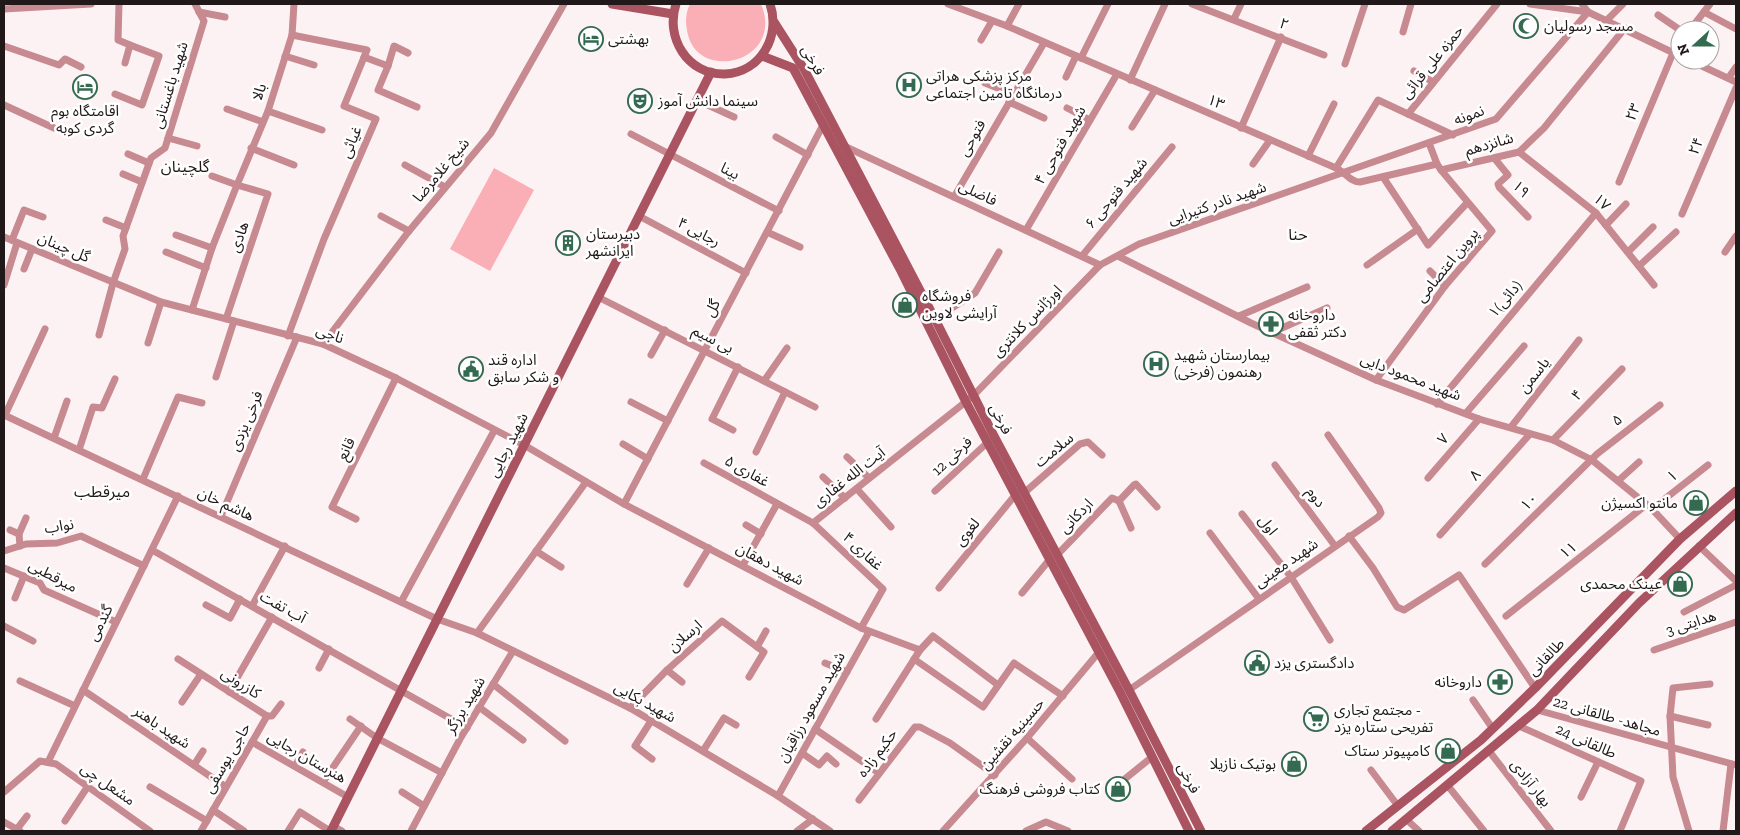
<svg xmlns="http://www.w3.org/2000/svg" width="1740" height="835" font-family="'Zilla Slab','Noto Sans Arabic',serif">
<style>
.green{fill:#faafb7}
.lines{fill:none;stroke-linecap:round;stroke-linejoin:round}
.minor{stroke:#c78a91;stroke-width:7}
.secondary{stroke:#aa5461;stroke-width:9}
.labels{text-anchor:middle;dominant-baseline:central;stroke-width:5;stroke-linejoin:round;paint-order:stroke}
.street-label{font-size:15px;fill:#211819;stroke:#fff}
.poi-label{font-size:15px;fill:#211819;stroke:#fff;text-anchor:start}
.neighbourhood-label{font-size:16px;fill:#211819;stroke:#fff}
</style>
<rect width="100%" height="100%" fill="#fdf2f3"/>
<g class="green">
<path d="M690,4H761C786,62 695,85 687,30C685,21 686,12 690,4Z"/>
<polygon points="494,168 534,190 490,271 450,249"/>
</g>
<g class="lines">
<g class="minor">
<polyline points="119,4 118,40 130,45 125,63"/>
<path d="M948,4L1007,26L1336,168C1345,172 1350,182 1360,182L1437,164L1441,170L1519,152L1544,128L1625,28"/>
<polyline points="1192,4 1324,55"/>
<polyline points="1530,4 1588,12 1680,56"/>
<polyline points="1582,4 1588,12"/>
<polyline points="4,9 91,4"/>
<polyline points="199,12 225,17"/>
<polyline points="1704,12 1736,29"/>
<polyline points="1658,15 1680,30"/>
<polyline points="1234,19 1241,4"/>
<polyline points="1607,20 1623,4"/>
<polyline points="1007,26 1019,4"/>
<polyline points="1690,30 1710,4"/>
<polyline points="1403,32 1411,4"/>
<polyline points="981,40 992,21"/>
<polyline points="4,46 59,65 65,59 81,67"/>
<polyline points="285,56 314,65"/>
<polyline points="364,57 388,66 378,90 417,107"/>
<polyline points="1081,58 1108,4"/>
<polyline points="1689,60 1736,82"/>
<polyline points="1345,64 1365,4"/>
<polyline points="388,66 394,46 408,53"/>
<polyline points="1414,71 1433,82"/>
<polyline points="1066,77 1076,56"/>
<polyline points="1729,77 1736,67"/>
<polyline points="1130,80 1165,4"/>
<polyline points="985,83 1013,94"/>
<polyline points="115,94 142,105 159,56 130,45"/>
<polyline points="697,100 734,117"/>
<polyline points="1009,102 1044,118"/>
<polyline points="4,105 54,128"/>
<polyline points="1067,108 1090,120"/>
<polyline points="227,109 263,122"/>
<polyline points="268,111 322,130"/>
<polyline points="1408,114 1497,4"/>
<polyline points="1132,127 1155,90"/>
<polyline points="1241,128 1281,37"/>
<polyline points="631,134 779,211"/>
<polyline points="776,137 808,155"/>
<polyline points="168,138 197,146"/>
<polyline points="1429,143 1437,164"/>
<polyline points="844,146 1100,265"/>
<polyline points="251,148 294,165"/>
<polyline points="1519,152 1596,213 1654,285"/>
<polyline points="128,154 149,163"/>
<polyline points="1308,156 1334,104"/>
<polyline points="1495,159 1508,175 1498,184 1499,187 1528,217"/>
<polyline points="1253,164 1270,140"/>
<polyline points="405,165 445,187"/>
<polyline points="1336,168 1378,100 1453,135"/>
<polyline points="123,174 142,182"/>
<polyline points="1383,177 1428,245 1467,203"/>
<polyline points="1619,182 1673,53 1680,44"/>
<polyline points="954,197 1044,43"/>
<polyline points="1682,214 1736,88"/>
<polyline points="381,216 409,231"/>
<polyline points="639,216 746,273"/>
<polyline points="106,220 126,228"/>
<polyline points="1606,225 1626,204"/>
<polyline points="1026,230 1117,74"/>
<polyline points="767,232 800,247"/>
<polyline points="176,235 212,248"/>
<polyline points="4,237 161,302 323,344 396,378 524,445 624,504 861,628 920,650 933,636 998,685"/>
<polyline points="12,240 24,210 43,217"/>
<polyline points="166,252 206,268"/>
<polyline points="1628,252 1653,227"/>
<polyline points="1725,252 1736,236"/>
<polyline points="1082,256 1172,147"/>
<polyline points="1118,256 1251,323 1376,380 1479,419 1553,440 1592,460 1652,509 1680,539"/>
<polyline points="1367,265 1418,229"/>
<polyline points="1639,266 1676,232"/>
<polyline points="24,269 32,249"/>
<polyline points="1430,271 1445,286"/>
<polyline points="4,285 17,243"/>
<polyline points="598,297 815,407"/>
<polyline points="192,310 212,248 237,185 212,176"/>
<polyline points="1239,316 1307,287"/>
<polyline points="226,319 268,194 237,185 268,111 292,35 294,4"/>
<polyline points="935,319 975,293 999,252"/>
<polyline points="1273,332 1327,308"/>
<polyline points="99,335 113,283 125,249 123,236 151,158 165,148 204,21 195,4"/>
<polyline points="288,336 324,239 376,119 344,106 367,50 292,35"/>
<polyline points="148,343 161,302"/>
<polyline points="323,344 409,231 491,133 564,4"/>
<polyline points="651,355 665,330"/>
<polyline points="216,377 234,321"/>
<polyline points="1376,380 1445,286 1492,231 1441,170"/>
<polyline points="764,381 787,348"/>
<polyline points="631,402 668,421"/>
<polyline points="1437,404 1596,213"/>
<polyline points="1466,413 1524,346"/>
<polyline points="4,415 437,619 477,633 630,708 778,796 830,831"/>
<polyline points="5,415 45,329"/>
<polyline points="1511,427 1579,340"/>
<polyline points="733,430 712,419 738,367"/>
<polyline points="54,438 67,401"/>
<polyline points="1553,440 1622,369"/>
<polyline points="623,444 648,459"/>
<polyline points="79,450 93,407 102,408 115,379"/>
<polyline points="756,452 785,392"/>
<polyline points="847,457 869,478"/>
<polyline points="704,463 813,523 883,589 861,628"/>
<polyline points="1275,465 1335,546"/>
<polyline points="823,477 845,498"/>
<polyline points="1428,478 1479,419"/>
<polyline points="143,479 178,397 202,403"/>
<polyline points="1618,481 1639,462"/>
<polyline points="857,489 891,527"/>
<polyline points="935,491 988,442"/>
<polyline points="1024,493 1080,444 1088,442 1102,455"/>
<polyline points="1119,501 1131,528"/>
<polyline points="624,504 823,125"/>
<polyline points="1652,509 1708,465"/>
<polyline points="1242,514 1291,577 1330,640"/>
<polyline points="221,516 297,337"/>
<polyline points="356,519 332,507 396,378"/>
<polyline points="813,523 973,396 1100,265 1139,244 1496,119 1588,12"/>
<polyline points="746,525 761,534"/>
<polyline points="10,530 19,534"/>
<polyline points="1210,533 1259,599"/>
<polyline points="1440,535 1530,434"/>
<polyline points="1349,536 1373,568 1397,607 1404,610 1459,575 1535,688"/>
<polyline points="20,546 19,534 26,518"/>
<polyline points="1699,546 1736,581"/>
<polyline points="152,550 467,728"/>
<polyline points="4,551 26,544 57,543 81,536 144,566"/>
<polyline points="536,551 561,567"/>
<polyline points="1057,555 1112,498 1119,501 1134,485 1136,484 1157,507"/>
<polyline points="1485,564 1597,454 1660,405"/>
<polyline points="743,565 777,504"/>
<polyline points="4,568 40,583 44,590 116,622"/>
<polyline points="687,584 709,548"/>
<polyline points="939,588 1016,494"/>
<polyline points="1022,593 1050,559"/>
<polyline points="15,598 24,576"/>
<polyline points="401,602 494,431"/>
<polyline points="206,605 230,618 240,599"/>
<polyline points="252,606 285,546"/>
<polyline points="1684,612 1736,585"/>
<polyline points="1506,616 1646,505"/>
<polyline points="4,626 33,641"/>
<polyline points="477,633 586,482"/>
<polyline points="757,647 766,631"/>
<polyline points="1654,650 1736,622"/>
<polyline points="178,659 267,716"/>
<polyline points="914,659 983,707 1014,663 1063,696"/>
<polyline points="825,663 847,672"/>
<polyline points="319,668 329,649"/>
<polyline points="667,670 682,682"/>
<polyline points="20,681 75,706"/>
<polyline points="493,684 565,741"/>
<polyline points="83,690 226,787"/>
<polyline points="1129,690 1378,517 1381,513 1379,508 1328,435"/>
<polyline points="229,692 272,617"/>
<polyline points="1473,700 1493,729"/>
<polyline points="182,702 201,674"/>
<polyline points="479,707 523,740"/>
<polyline points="630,708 667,670 722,621 764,652 749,677"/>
<polyline points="1537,710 1736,765"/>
<polyline points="1670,716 1708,725"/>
<polyline points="350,719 377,738 442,773"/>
<polyline points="876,719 920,650"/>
<polyline points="651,721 635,746 652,759"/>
<polyline points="1519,726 1641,781 1620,831"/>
<polyline points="815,729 879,773"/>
<polyline points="1027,738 1072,779"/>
<polyline points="252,742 348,797"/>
<polyline points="703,751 724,718 736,725"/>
<polyline points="1489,751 1551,831"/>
<polyline points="802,753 819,765 827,756 836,764"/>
<polyline points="48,762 178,496"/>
<polyline points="194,765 203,751"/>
<polyline points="295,766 303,752"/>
<polyline points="1371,770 1398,806"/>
<polyline points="323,782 361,726"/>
<polyline points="1448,786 1484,831"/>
<polyline points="150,787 207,821"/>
<polyline points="1110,791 1152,757"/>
<polyline points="4,792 40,761 56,764 150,831"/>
<polyline points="402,792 424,806"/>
<polyline points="778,796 869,632"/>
<polyline points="1581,797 1598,762"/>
<polyline points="859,800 915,727 920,727 950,743 995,775"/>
<polyline points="213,810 244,831"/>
<polyline points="1407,820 1419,831"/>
<polyline points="65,821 88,786"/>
<polyline points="4,822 20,831"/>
<polyline points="333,826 342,831"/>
<polyline points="17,829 27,816"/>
<polyline points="201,831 267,716 272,716 281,704"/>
<polyline points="288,831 300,812 330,831"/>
<polyline points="411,831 460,739 513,651"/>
<polyline points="797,831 813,819"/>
<polyline points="943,831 1027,738 1099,652"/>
<polyline points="1026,831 1046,822 1068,831"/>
<polyline points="1689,831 1673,777 1670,716 1673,688 1710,684"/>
<polyline points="1723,831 1731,764"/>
</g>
<g class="secondary">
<polyline points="612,4 673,14"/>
<path d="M676,4C665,37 687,75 725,74C761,72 781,36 770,4"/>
<polyline points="774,22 804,69 935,319 994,436 1129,690 1201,831"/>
<polyline points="762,56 793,68 800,81 901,271 966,402 1120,692 1189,831"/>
<polyline points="331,831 711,72"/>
<polyline points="1366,831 1481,740 1535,688 1680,539 1736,491"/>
<polyline points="1392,831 1537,710 1639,603 1736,513"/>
</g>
</g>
<defs>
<symbol id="mosque-ring" viewBox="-11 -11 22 22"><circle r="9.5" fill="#fff" stroke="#336a50" stroke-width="1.5"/><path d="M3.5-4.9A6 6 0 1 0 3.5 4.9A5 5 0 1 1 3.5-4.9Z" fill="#336a50"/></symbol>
<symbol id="hotel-ring" viewBox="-11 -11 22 22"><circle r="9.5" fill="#fff" stroke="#336a50" stroke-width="1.5"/><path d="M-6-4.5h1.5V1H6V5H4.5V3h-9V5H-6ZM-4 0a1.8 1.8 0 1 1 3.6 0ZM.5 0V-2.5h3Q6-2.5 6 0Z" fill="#336a50"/></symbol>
<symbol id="hospital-ring" viewBox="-11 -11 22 22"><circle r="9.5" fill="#fff" stroke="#336a50" stroke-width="1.5"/><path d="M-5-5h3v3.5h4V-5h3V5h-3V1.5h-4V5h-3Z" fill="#336a50"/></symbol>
<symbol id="theatre-ring" viewBox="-11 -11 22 22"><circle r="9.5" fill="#fff" stroke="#336a50" stroke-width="1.5"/><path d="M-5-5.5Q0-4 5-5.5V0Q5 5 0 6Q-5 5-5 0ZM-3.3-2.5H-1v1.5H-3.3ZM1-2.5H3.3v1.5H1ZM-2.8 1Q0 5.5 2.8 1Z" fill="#336a50"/></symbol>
<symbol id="building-ring" viewBox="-11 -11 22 22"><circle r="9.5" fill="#fff" stroke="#336a50" stroke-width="1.5"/><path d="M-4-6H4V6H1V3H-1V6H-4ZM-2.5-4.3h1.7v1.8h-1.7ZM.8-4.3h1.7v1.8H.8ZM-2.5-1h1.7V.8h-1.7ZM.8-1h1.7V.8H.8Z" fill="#336a50"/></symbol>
<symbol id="shop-ring" viewBox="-11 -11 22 22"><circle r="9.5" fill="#fff" stroke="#336a50" stroke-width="1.5"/><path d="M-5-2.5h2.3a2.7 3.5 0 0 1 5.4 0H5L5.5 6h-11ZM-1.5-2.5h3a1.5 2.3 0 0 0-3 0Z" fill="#336a50"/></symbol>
<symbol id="pharmacy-ring" viewBox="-11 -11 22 22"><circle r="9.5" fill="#fff" stroke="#336a50" stroke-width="1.5"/><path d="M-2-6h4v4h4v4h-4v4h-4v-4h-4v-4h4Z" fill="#336a50"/></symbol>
<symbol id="civic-ring" viewBox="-11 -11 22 22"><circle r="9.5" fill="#fff" stroke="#336a50" stroke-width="1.5"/><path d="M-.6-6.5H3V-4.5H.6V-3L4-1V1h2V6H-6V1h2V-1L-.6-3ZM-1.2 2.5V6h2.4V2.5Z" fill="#336a50"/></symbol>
<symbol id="supermarket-ring" viewBox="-11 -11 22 22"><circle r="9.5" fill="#fff" stroke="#336a50" stroke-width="1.5"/><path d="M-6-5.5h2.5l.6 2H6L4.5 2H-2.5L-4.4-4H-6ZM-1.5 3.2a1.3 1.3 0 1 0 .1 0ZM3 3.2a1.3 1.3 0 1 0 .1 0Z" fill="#336a50"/></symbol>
</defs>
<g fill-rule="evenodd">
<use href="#mosque-ring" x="1512" y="12" width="28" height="28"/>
<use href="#hotel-ring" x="577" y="25" width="28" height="28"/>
<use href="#hospital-ring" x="895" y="71" width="28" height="28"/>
<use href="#hotel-ring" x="71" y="73" width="28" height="28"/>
<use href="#theatre-ring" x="626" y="87" width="28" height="28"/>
<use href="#building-ring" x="554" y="229" width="28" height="28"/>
<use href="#shop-ring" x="891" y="291" width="28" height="28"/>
<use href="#pharmacy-ring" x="1257" y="310" width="28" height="28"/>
<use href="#hospital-ring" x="1142" y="350" width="28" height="28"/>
<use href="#civic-ring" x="457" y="355" width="28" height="28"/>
<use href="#shop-ring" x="1682" y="489" width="28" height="28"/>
<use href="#shop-ring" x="1666" y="570" width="28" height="28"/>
<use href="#civic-ring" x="1243" y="649" width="28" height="28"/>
<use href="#pharmacy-ring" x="1486" y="668" width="28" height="28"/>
<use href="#supermarket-ring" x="1302" y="705" width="28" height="28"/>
<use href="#shop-ring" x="1434" y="737" width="28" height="28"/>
<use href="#shop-ring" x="1280" y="750" width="28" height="28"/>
<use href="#shop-ring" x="1104" y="775" width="28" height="28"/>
</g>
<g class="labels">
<g class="street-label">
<text transform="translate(1284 24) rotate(22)">۲</text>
<text transform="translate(813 60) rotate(60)">فرخی</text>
<text transform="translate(1432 62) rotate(-51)">حمزه علی قرائی</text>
<text transform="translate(170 85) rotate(-73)">شهید باغستانی</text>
<text transform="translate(259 92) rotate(-72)">بالا</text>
<text transform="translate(1216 102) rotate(23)">۱۳</text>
<text transform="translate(1633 112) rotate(-67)">۲۳</text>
<text transform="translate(1469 115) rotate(-20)">نمونه</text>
<text transform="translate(972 138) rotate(-60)">فتوحی</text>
<text transform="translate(351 142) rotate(-67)">غیاثی</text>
<text transform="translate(1489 144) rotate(-16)">شانزدهم</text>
<text transform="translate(1060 145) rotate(-60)">شهید فتوحی ۴</text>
<text transform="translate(1696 146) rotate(-67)">۲۴</text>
<text transform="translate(441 170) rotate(-50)">شیخ غلامرضا</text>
<text transform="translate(730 171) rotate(27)">بینا</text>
<text transform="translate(1521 189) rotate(45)">۱۹</text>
<text transform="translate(978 193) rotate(25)">فاضلی</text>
<text transform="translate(1116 193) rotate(-50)">شهید فتوحی ۶</text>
<text transform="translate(1602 202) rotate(44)">۱۷</text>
<text transform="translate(1217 203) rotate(-19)">شهید نادر کتیرایی</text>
<text transform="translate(699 232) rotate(28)">رجایی ۴</text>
<text transform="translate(239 237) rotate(-71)">هادی</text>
<text transform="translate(64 247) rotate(23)">گل چینان</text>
<text transform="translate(1447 265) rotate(-51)">پروین اعتصامی</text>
<text transform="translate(1505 299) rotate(-50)">۱(دائی)</text>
<text transform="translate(712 308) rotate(-62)">گل</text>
<text transform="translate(1027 321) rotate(-46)">اورژانس کلانتری</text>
<text transform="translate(330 334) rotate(20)">ناجی</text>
<text transform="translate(713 339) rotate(27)">بی سیم</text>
<text transform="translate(1534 375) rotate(-52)">یاسمن</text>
<text transform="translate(1411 377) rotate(21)">شهید محمود دایی</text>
<text transform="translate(1577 395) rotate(-46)">۴</text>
<text transform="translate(1001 419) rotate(63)">فرخی</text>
<text transform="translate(1617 420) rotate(-37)">۵</text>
<text transform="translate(246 421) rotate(-67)">فرخی یزدی</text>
<text transform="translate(1443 439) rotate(-49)">۷</text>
<text transform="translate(508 445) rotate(-63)">شهید رجایی</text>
<text transform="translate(346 449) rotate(-64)">قانع</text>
<text transform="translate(1054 450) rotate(-39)">سلامت</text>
<text transform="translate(952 456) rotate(-43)">فرخی 12</text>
<text transform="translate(747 471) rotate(29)">غفاری ۵</text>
<text transform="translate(1475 475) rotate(-48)">۸</text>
<text transform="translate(1672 476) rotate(-38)">۱</text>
<text transform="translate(849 477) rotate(-38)">آیت الله غفاری</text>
<text transform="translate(1316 497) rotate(54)">دوم</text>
<text transform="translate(1529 502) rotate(-44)">۱۰</text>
<text transform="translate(226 504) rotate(25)">هاشم خان</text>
<text transform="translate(1076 516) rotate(-46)">اردکانی</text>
<text transform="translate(1268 525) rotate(52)">اول</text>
<text transform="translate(59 526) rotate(-9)">نواب</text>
<text transform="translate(967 532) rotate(-51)">لغوی</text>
<text transform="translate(1568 550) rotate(-39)">۱۱</text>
<text transform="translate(863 551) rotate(43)">غفاری ۴</text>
<text transform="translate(1286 563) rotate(-35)">شهید معینی</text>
<text transform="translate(770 564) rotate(28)">شهید دهقان</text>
<text transform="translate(53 576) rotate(28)">میرقطبی</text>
<text transform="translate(283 607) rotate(29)">آب تفت</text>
<text transform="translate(100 623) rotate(-64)">گندمی</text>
<text transform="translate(1691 623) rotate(-18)">هدایتی 3</text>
<text transform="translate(685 636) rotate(-41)">ارسلان</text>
<text transform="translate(1546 657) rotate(-46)">طالقانی</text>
<text transform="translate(241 683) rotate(33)">کازرونی</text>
<text transform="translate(645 702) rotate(29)">شهید بکایی</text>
<text transform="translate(465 705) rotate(-59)">شهید برزگر</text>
<text transform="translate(811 707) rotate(-61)">شهید مسعود رزاقیان</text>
<text transform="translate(1607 716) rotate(16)">مجاهد- طالقانی 22</text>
<text transform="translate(162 727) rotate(34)">شهید باهنر</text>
<text transform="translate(1012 734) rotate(-49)">حسینیه نقشین</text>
<text transform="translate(1586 741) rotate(24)">طالقانی 24</text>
<text transform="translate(877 753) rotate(-53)">حکیم زاده</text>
<text transform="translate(307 757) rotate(30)">هنرستان رجایی</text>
<text transform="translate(227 758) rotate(-60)">حاجی یوسفی</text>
<text transform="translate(1189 778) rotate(63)">فرخی</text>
<text transform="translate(1531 783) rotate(52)">بهار آزادی</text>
<text transform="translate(108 784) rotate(35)">مشعل چی</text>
</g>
<g class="poi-label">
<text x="1544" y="26">مسجد رسولیان</text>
<text x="608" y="39">بهشتی</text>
<text x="926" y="76">مرکز پزشکی هراتی<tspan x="926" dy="17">درمانگاه تامین اجتماعی</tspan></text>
<text x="658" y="101">سینما دانش آموز</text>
<text x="85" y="111" text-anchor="middle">اقامتگاه بوم<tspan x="85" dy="17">گردی کوبه</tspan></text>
<text x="586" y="234">دبیرستان<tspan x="586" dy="17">ایرانشهر</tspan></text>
<text x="922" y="296">فروشگاه<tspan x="922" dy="17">آرایشی لاوین</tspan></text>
<text x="1288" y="315">داروخانه<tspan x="1288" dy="17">دکتر ثقفی</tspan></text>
<text x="1174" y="355">بیمارستان شهید<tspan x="1174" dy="17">رهنمون (فرخی)</tspan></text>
<text x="488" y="360">اداره قند<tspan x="488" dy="17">و شکر سابق</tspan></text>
<text x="1678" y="503" text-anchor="end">مانتو اكسيژن</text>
<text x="1662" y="584" text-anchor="end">عینک محمدی</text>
<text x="1274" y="663">دادگستری یزد</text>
<text x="1482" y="682" text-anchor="end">داروخانه</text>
<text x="1334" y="710">مجتمع تجاری -<tspan x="1334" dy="17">تفریحی ستاره یزد</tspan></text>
<text x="1430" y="751" text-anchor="end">کامپیوتر ستاک</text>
<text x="1276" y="764" text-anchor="end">بوتیک نازیلا</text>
<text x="1100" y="789" text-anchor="end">کتاب فروشی فرهنگ</text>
</g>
<g class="neighbourhood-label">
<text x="185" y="166">گلچینان</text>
<text x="1298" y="234">حنا</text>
<text x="102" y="491">میرقطب</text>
</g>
</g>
<rect width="1740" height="835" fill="none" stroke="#211819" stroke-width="10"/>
<g transform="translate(1695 45) rotate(249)"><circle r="24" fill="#ffffff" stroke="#a6a3a3"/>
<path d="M0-4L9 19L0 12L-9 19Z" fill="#336a50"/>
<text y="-8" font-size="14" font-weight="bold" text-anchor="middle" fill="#211819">N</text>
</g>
</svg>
